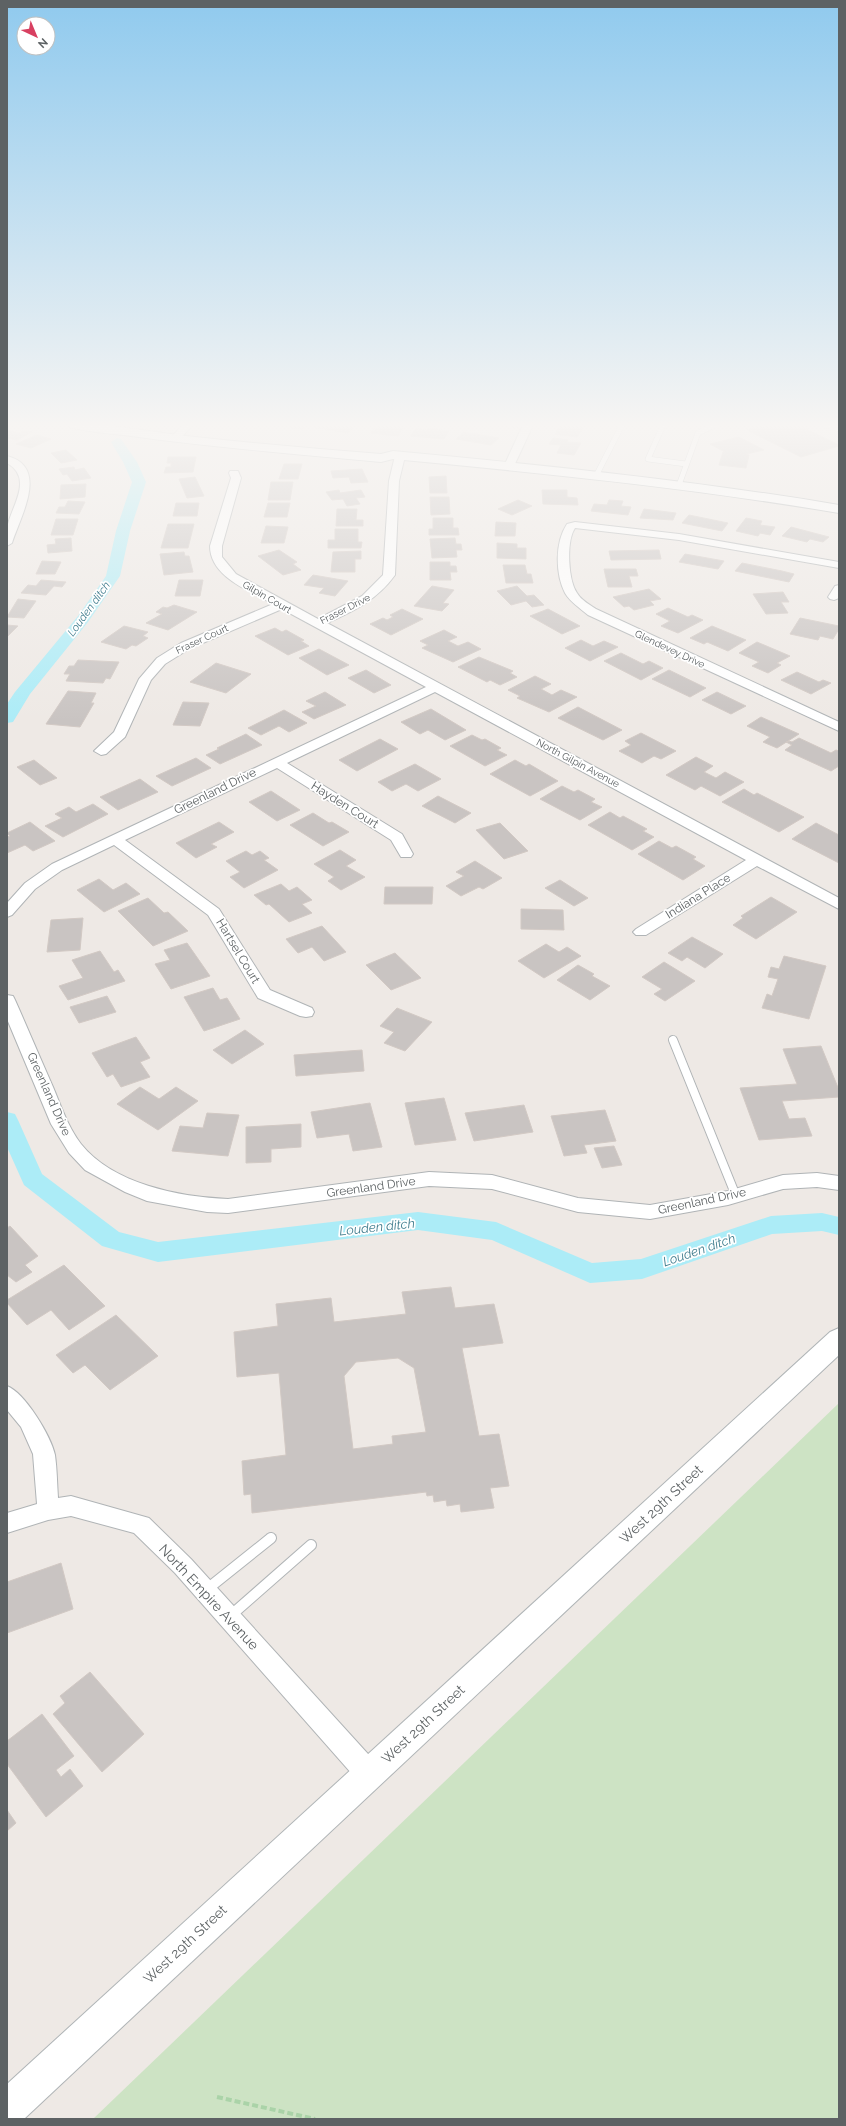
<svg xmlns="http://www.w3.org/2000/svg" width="846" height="2126" font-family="Raleway,sans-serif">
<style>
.green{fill:#cde3c4}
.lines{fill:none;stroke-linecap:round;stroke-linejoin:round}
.canal{fill:#acecf7;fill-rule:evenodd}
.building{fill:#c9c4c2;stroke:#d2c9c4;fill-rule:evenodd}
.lane-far2-casing{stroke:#b0b4b6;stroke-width:6}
.lane-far1-casing{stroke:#b0b4b6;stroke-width:10}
.lane-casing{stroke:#b0b4b6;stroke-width:12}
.street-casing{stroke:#b0b4b6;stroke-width:2}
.secondary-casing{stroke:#afb4b6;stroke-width:2}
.path{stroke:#aad3a8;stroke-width:4;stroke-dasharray:6 3;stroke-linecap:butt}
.lane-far2{stroke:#fff;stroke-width:5}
.lane-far1{stroke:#fff;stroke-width:8}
.lane{stroke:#fff;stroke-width:10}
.street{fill:#fff;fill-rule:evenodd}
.secondary{fill:#fff;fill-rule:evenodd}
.labels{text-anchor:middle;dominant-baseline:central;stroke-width:3.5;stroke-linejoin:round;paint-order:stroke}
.far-street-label{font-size:10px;fill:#5d6264;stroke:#fff}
.far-water-label{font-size:11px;font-style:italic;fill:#407d8e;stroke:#fff}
.street-label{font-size:12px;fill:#5d6264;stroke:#fff}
.water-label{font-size:13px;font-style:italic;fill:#407d8e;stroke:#fff}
.near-street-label{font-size:14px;fill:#5d6264;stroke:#fff}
</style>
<rect width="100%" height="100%" fill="#eee9e5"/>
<polygon class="green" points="839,1403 839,2119 93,2119"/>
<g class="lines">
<g class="canal">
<polygon points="117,438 121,439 137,462 146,482 130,531 120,576 88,622 30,694 13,722 7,723 7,704 15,692 78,616 106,576 116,531 132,482 123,462 111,442"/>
<polygon points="7,1112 15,1114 18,1120 42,1174 119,1232 158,1242 418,1212 496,1222 592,1263 641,1259 771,1216 822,1213 839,1217 839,1235 822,1231 772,1234 642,1279 590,1283 492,1240 418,1230 158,1262 102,1246 24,1185 7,1147"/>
</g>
</g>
<g class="building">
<polygon points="270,423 308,423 302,429 268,424"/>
<polygon points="316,423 342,424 357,423 348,433 312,427"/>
<polygon points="562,423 568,423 585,425 577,437 555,434"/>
<polygon points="754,423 794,423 839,445 839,446 801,457 747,430 755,428 748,425"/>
<polygon points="390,425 404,426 398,436 371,433 377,426 389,427"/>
<polygon points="428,428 449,431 444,439 411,436 415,429 427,430"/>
<polygon points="7,430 19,433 24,430 32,432 17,440 7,438"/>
<polygon points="464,432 499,438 491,445 456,439"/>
<polygon points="37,435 51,439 31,448 16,444"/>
<polygon points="739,437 764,450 746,454 749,455 746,468 719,465 723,452 725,452 710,444"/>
<polygon points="553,438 568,440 567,442 581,443 574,455 557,453 561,445 549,444"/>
<polygon points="66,450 77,460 61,463 51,453"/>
<polygon points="168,457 196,457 193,472 164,473 166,467 171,467 171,463 167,463"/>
<polygon points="284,464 302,464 298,479 279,479"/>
<polygon points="74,467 75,470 84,468 91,478 72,481 67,474 63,475 59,469"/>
<polygon points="362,469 368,482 351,483 349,477 333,478 331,471"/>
<polygon points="446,476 447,493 430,493 429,477"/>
<polygon points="195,477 204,496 187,498 179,479"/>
<polygon points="271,482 293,482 290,500 268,500"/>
<polygon points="86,484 85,497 60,499 61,485"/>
<polygon points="339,490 340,493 361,490 365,497 356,498 360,504 347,506 343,499 332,500 326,492"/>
<polygon points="542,490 567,490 567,497 577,498 578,505 543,504"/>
<polygon points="430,497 449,497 450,514 431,515"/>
<polygon points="518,500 532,506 512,515 498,509"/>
<polygon points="609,500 623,501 621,506 631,507 628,515 591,511 594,504 607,505"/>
<polygon points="68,501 85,502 79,514 56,513 59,507 65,507"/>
<polygon points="176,503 199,503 197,516 173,516"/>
<polygon points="268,503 290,503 287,517 264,517"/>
<polygon points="337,509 357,509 356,520 363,520 363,526 336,526"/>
<polygon points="644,509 676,513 673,520 640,518"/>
<polygon points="689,515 728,523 722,531 682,523"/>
<polygon points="433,518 453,518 453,528 458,528 459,535 429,535 429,529 433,529"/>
<polygon points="746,518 762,521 760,525 775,527 770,535 760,533 758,536 736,531"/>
<polygon points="56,519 78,519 73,535 51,535"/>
<polygon points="496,522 516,523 515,536 495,536"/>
<polygon points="168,524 194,524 188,548 161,548"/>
<polygon points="266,526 288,527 284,543 261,543"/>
<polygon points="791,527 829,537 823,542 810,539 807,542 782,536"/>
<polygon points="335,529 358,529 358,542 362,542 361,548 328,548 328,540 335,540"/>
<polygon points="71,538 72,551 48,553 47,545 56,544 55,539"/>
<polygon points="455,538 456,544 461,544 462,550 456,550 457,557 432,558 430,539"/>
<polygon points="497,543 517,544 517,548 526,548 526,559 497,558"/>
<polygon points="279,550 297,562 293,564 301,570 283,575 258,556"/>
<polygon points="659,550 661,559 611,560 609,551"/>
<polygon points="361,551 361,559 355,559 355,572 331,572 333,552"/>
<polygon points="184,552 185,556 189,556 193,572 164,575 160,554"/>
<polygon points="685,554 724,561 718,569 679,562"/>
<polygon points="42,561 61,562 55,574 36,574"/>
<polygon points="430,562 450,562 450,566 456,566 457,572 450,572 451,580 430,580"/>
<polygon points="742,563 782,571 794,574 789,582 735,571"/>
<polygon points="503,565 525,565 527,574 531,574 533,583 506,583"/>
<polygon points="604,569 636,569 638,576 629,576 632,587 608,587"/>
<polygon points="313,575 348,581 335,596 319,593 324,588 304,585"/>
<polygon points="41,580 66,582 62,587 54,586 46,595 21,593 28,585 36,586"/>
<polygon points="179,580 203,580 200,596 175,596"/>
<polygon points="432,586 454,590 443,603 449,604 442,611 414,606"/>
<polygon points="517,586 527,596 534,595 544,605 532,607 526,601 511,605 497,591"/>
<polygon points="649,589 661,599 650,601 654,605 634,610 629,606 624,607 613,597"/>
<polygon points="783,592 789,602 781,602 788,613 766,614 753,594"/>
<polygon points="18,599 36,601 24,618 7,617"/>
<polygon points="174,605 197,612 168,630 146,623 162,614 156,612 163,607 167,608"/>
<polygon points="668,608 688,617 692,615 703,620 678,633 661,626 670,621 656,614"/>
<polygon points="402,609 423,619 391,635 370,624 383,618 387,620 393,617 390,615"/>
<polygon points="548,609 580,626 562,634 530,616"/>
<polygon points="800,618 839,626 839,629 833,639 820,636 818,640 790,634"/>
<polygon points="7,625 18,626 7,637"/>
<polygon points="124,626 148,632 143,636 148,638 136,646 132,645 126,649 101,642"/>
<polygon points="712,626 746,640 728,651 707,642 704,644 690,638"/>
<polygon points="275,628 282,632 286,630 304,640 301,641 309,646 288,655 255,636"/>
<polygon points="444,630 457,637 448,641 458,646 468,642 481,649 453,662 422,648 428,645 420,641"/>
<polygon points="581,640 593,646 604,641 618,647 590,661 565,648"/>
<polygon points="757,642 790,656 777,663 781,665 768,673 752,666 759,662 739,653"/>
<polygon points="319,649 349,665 327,675 299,658"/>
<polygon points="621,653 643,664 649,661 663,668 641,680 604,661"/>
<polygon points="479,657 513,671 510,673 517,677 500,685 490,680 487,682 458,667"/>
<polygon points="78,660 119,662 110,679 106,678 103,683 66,681 70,674 64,674 69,666 74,666"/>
<polygon points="216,663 251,674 226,693 190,682"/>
<polygon points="366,670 391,685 374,693 348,678"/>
<polygon points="669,670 706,688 690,697 652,679"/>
<polygon points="797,672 819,682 823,680 831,683 811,694 781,680"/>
<polygon points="535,676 551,684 541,689 552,695 561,690 577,697 549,712 517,698 520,696 508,690"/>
<polygon points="68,691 96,693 91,703 94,703 80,727 46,724"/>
<polygon points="325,692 346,705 314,719 302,712 316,706 306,701"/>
<polygon points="717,692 746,706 731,714 702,700"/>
<polygon points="183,702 209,703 200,726 173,725"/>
<polygon points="578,707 622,730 603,740 558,718"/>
<polygon points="431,709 466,730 445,740 428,730 420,734 401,722"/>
<polygon points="284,710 307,723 289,732 279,726 261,735 248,728"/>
<polygon points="761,717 799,734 777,748 763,742 770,737 747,726"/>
<polygon points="641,733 676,751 661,759 654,756 642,763 619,751 631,745 625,741"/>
<polygon points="246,734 262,745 220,764 206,755 219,749 217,748"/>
<polygon points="472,735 482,740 485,739 501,748 497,750 507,755 485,766 450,746"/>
<polygon points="799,738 831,753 836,750 839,751 839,766 831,771 785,750 792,745 786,742 789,741 792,742"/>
<polygon points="380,739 398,749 357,771 339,760"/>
<polygon points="696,757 713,766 704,772 716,778 725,772 744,782 720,796 701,786 695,790 666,775"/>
<polygon points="196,758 211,768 172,786 156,776"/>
<polygon points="34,760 57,778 40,785 17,767"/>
<polygon points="515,760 526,766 529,764 558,781 530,796 490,774"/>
<polygon points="415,764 441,779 418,791 406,784 392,791 378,782"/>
<polygon points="140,779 158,792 118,810 100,797"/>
<polygon points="562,786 574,792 578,790 595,799 591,802 602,807 580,820 540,799"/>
<polygon points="744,789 754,795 757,793 804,817 779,832 722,802"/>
<polygon points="271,791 300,810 277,821 249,802"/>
<polygon points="438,796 471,813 455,823 422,806"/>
<polygon points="93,804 108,814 63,837 45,826 62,818 55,814 69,807 76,812"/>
<polygon points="610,812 620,818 623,816 647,829 643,831 654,837 632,850 588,825"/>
<polygon points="313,813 329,823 332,822 349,832 323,846 290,825"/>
<polygon points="30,822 55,841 33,851 25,845 7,853 7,837 10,836 7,833"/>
<polygon points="219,822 234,832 211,844 217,847 196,858 176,843"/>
<polygon points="500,823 528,851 504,859 476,830"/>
<polygon points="816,823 839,835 839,863 792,839"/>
<polygon points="659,841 672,848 676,846 696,857 693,859 705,866 683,880 638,854"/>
<polygon points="340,850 356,860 346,866 365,877 341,890 328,881 334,877 314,864"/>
<polygon points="246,851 252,855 260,851 269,858 264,860 278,870 244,888 230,877 240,872 226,861"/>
<polygon points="475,861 502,878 483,889 479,887 461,896 446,886 464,876 456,872"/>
<polygon points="99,879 113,890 126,883 140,894 104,912 77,890"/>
<polygon points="560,880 588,898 574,906 545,888"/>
<polygon points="281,884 289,891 297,887 312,900 302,904 312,913 289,922 269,904 266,905 254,895"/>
<polygon points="385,887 433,887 432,904 384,904"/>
<polygon points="771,897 797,912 756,939 733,925 743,918 741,916"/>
<polygon points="148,898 164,913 168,912 188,931 153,946 118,911"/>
<polygon points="521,909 563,910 564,930 521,929"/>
<polygon points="83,918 80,950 47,952 51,920"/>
<polygon points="322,926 346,952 324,961 312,947 298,953 286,939"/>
<polygon points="692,937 723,954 705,968 687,957 682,961 668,953"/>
<polygon points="187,943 210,976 171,989 155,964 170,960 164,950"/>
<polygon points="546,944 559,952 567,947 581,956 544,978 518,961"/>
<polygon points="100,951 114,972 118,970 125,981 68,1000 59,986 83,978 72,960"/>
<polygon points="395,953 421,978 391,990 366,965"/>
<polygon points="784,956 826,966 809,1019 762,1008 767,994 772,996 778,979 768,977 771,967 779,969"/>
<polygon points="664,962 695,981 665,1001 654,994 662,989 642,977"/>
<polygon points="578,965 594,974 592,976 610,986 590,1000 557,980"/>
<polygon points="213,988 220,1000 227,998 240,1019 204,1031 184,997"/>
<polygon points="107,996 116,1012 79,1023 70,1007"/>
<polygon points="397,1008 432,1022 405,1051 384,1043 394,1032 380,1026"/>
<polygon points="245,1030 264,1044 232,1064 213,1050"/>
<polygon points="136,1037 150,1058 140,1062 150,1077 121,1087 113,1074 107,1077 92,1053"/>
<polygon points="821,1046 839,1090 839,1097 782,1101 789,1119 805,1118 812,1136 759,1140 740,1088 797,1084 783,1049"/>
<polygon points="362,1050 364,1071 296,1076 294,1055"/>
<polygon points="140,1087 159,1099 176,1087 198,1101 158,1130 117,1104"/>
<polygon points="444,1098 456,1140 415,1145 405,1103"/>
<polygon points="370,1103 382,1147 353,1151 349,1134 317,1138 311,1112"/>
<polygon points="524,1105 533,1132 474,1141 465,1113"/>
<polygon points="605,1110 616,1141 584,1145 587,1153 564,1156 551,1116"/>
<polygon points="207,1113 239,1115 228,1156 172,1151 180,1126 203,1128"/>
<polygon points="301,1124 301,1147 271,1149 271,1162 246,1163 246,1127"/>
<polygon points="614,1146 622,1165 602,1168 594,1148"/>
<polygon points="10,1226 38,1256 25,1265 32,1272 16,1282 7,1275 7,1228"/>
<polygon points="64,1265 105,1306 69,1330 51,1310 27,1325 7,1303 7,1300"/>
<path d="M451,1287L455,1308L494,1304L503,1343L462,1348L479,1436L499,1434L509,1486L490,1488L494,1508L461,1512L460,1504L447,1506L446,1500L434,1502L433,1495L427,1496L426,1492L252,1513L251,1494L244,1495L242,1461L286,1455L279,1373L237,1377L234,1332L278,1326L276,1304L331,1298L334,1322L406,1314L402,1292ZM398,1358L414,1368L426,1432L392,1436L393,1444L353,1449L344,1376L356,1362Z"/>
<polygon points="116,1315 158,1356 110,1390 85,1365 73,1373 56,1355"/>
<polygon points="61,1563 73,1609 7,1633 7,1582"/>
<polygon points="90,1672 144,1734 102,1772 53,1714 65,1703 60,1696"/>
<polygon points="42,1714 74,1756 56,1770 61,1777 70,1769 83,1786 46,1817 7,1764 7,1741"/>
<polygon points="7,1810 16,1823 7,1831"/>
</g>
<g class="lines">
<defs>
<g id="lane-far2">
<polyline points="664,423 648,459 686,464"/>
<polyline points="819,423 839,429"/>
<polyline points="597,474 623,423"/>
<polyline points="679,485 698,433 719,423"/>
</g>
<polyline id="lane-far1" points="673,1040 736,1196"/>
<g id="lane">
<polyline points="206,1590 271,1538"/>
<polyline points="229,1617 311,1545"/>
</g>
<g id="street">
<polygon points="184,423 194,423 178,441 172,441 170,439"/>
<polygon points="496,423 534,423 513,468 509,469 504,466 522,427 501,426"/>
<path d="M400,453L405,456L399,481L395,575C377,600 354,611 327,623L839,898V909L757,866L646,935H636L633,932L636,929L746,860L435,692L287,763L402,834L413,854L411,857H401L391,840L277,768L125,840L219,909L270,990L312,1008L314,1012L312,1016L306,1017L300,1016L258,998L208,915L114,845L62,870L35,889L12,915L7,917V903L25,883L52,864L426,687L282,609L189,649L165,664L151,680L125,737L106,754L101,755L94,751L114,732L139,679L157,658L181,643L273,604C250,591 210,577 210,546L231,478L229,473L230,471H238L241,478L222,546V557L236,574L318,619L362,596L383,575L389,481L395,456Z"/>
<path d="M7,456C50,467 20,517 12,543L7,546C7,539 6,531 8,524C13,504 33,478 7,463Z"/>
<path d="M575,522L679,534L839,562V568L679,540L575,528C566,541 568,580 577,593C581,600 590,605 596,609L839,722V731L588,615C580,608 570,602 565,593C555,573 555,542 567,524Z"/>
<polygon points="839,585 839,598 834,600 830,599 828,597 835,586"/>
<path d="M7,995L13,996L15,1000C28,1029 40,1058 53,1087C61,1106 68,1127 81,1144C113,1184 179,1197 228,1199L429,1172L492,1175L578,1198L650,1205L728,1191L783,1175L817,1173L839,1176V1190L817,1187L783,1189L728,1205L650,1219L578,1212L492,1189L429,1186L228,1213L207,1212L147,1201L125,1192L85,1170L69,1153L51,1124L7,1019Z"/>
<path d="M7,1386C25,1393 51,1436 55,1455C57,1469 57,1484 58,1498L71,1496L149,1518L191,1559L378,1765L382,1774L378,1783L369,1787L360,1783L175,1573L134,1533L71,1516L48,1520L7,1533V1513L37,1504L33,1454L21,1427L7,1410Z"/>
</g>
<g id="secondary">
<path d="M62,423C104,423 145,431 186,436C251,443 316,449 381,454L393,451C542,465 691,480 839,505V513C691,488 542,473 393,459L381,462C295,454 209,447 124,435C113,434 67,430 62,423Z"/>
<polygon points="839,1328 839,1355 24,2119 7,2119 7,2084 830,1332"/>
</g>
</defs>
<use href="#lane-far2" class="lane-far2-casing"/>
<use href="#lane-far1" class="lane-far1-casing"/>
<use href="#lane" class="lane-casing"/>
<use href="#street" class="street-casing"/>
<use href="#secondary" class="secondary-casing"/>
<polyline class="path" points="217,2097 315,2119"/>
<use href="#lane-far2" class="lane-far2"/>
<use href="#lane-far1" class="lane-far1"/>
<use href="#lane" class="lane"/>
<use href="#street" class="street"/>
<use href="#secondary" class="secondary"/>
</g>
<linearGradient id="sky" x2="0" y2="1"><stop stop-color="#90caee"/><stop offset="0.59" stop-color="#f7f5f3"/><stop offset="1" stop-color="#f7f5f3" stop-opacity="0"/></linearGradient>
<rect width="846" height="721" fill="url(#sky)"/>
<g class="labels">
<g class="far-street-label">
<text transform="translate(267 597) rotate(30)">Gilpin Court</text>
<text transform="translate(345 609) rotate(-27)">Fraser Drive</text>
<text transform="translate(202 639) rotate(-25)">Fraser Court</text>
<text transform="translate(670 649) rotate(25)">Glendevey Drive</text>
<text transform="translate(578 763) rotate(28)">North Gilpin Avenue</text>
</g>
<g class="far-water-label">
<text transform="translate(89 609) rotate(-54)">Louden ditch</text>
</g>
<g class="street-label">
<text transform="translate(215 791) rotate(-26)">Greenland Drive</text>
<text transform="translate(345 805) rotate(32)">Hayden Court</text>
<text transform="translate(698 896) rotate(-32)">Indiana Place</text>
<text transform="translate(238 951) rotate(59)">Hartsel Court</text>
<text transform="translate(49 1094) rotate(66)">Greenland Drive</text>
<text transform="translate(371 1187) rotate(-8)">Greenland Drive</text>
<text transform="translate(702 1201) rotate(-12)">Greenland Drive</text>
</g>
<g class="water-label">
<text transform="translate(377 1227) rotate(-6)">Louden ditch</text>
<text transform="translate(699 1250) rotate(-19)">Louden ditch</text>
</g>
<g class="near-street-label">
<text transform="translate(661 1504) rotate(-43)">West 29th Street</text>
<text transform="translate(209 1597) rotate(47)">North Empire Avenue</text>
<text transform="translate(423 1724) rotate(-43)">West 29th Street</text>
<text transform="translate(185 1944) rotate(-43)">West 29th Street</text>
</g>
</g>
<rect width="846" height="2126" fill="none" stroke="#5d6264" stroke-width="16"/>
<g transform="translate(36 36) rotate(136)"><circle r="19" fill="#ffffff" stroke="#bec0c1"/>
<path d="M0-3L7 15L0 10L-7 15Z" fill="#d84061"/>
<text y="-6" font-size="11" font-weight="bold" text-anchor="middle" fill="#5d6264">N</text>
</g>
</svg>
